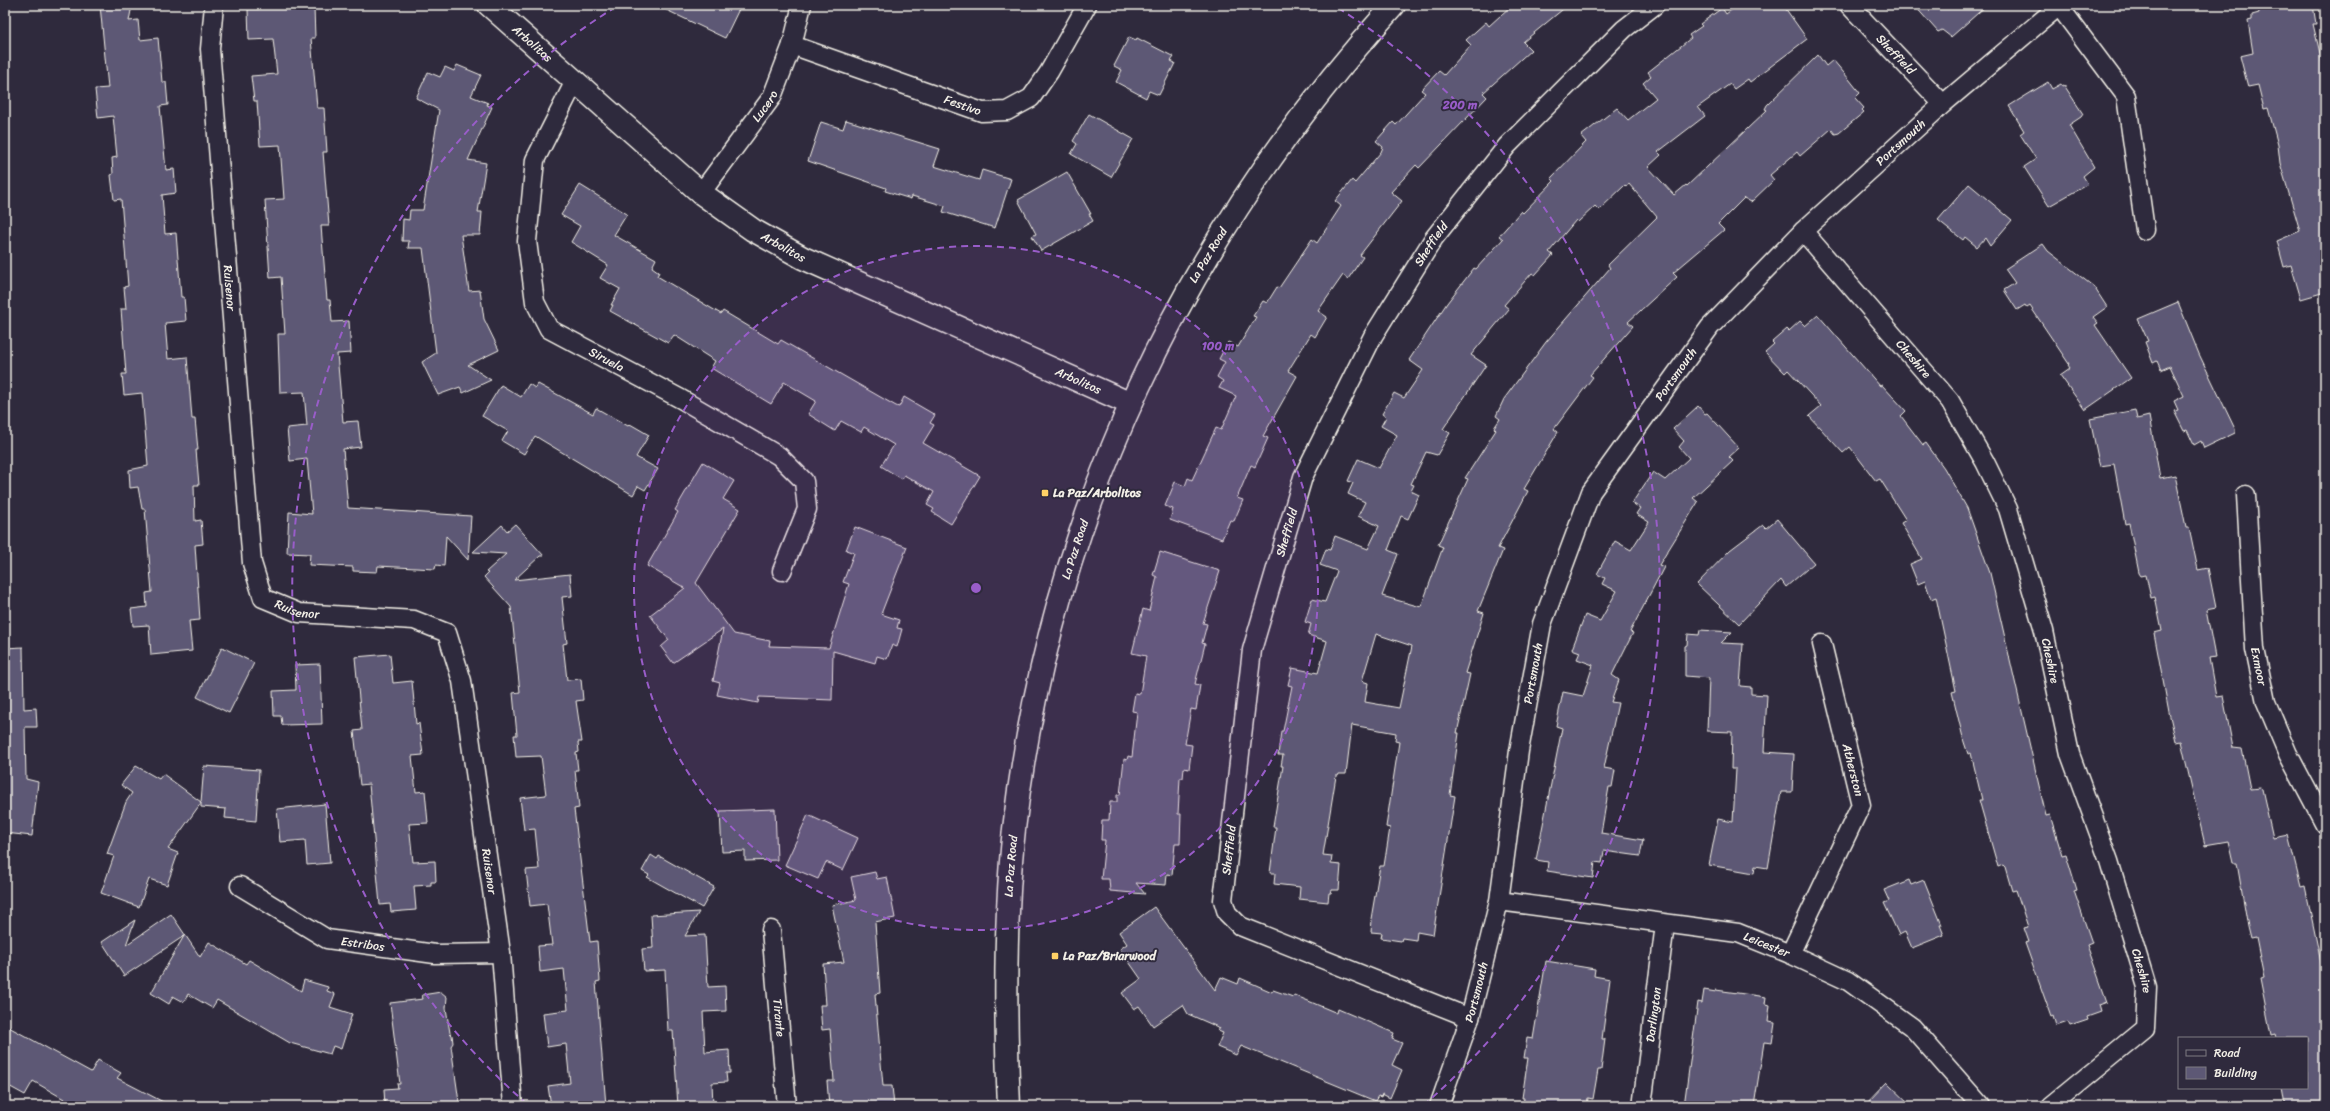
<svg xmlns="http://www.w3.org/2000/svg" width="2330" height="1111" font-family="Sriracha,sans-serif">
<style>
.building{fill:#5d5875;stroke:#f4f1e8;fill-rule:evenodd}
.lines{fill:none;stroke-linecap:round;stroke-linejoin:round}
.minor-casing{stroke:#f4f1e8;stroke-width:21}
.tertiary-casing{stroke:#f4f1e8;stroke-width:25}
.secondary-casing{stroke:#f4f1e8;stroke-width:25}
.minor{stroke:#2f2a3d;stroke-width:18}
.tertiary{stroke:#2f2a3d;stroke-width:22}
.secondary{stroke:#2f2a3d;stroke-width:22}
.ring{fill:none;stroke:#995dc9;stroke-width:2;stroke-dasharray:7 5}
.poi-dot{fill:#ffd166;stroke:#2f2a3d;stroke-width:1.5}
.labels{text-anchor:middle;dominant-baseline:central;stroke-width:4;stroke-linejoin:round;paint-order:stroke}
.street-label{font-size:12px;fill:#f4f1e8;stroke:#2f2a3d}
.poi-label{font-size:12px;font-weight:bold;fill:#f4f1e8;stroke:#2f2a3d;text-anchor:start}
.centre{fill:#995dc9;stroke:#2f2a3d;stroke-width:2}
.ring-label{font-size:12px;text-anchor:middle;font-weight:bold;fill:#995dc9;stroke:#2f2a3d;stroke-width:4;stroke-linejoin:round;paint-order:stroke}
</style>
<rect width="100%" height="100%" fill="#2f2a3d"/>
<filter id="ink" filterUnits="userSpaceOnUse"><feTurbulence type="fractalNoise" baseFrequency=".025" numOctaves="2"/><feDisplacementMap in="SourceGraphic" scale="8" xChannelSelector="R" yChannelSelector="G"/><feConvolveMatrix kernelMatrix="1 2 1 2 8 2 1 2 1" color-interpolation-filters="sRGB"/></filter>
<g filter="url(#ink)">
<g class="building">
<polygon points="100,5 132,5 129,21 138,20 140,40 158,38 162,82 166,82 168,105 160,106 166,170 174,169 176,193 162,195 165,234 176,233 181,297 184,297 186,321 165,323 168,359 187,357 192,419 195,419 198,450 196,450 199,485 194,485 195,521 201,520 203,544 195,545 200,620 189,621 192,651 151,655 149,625 133,626 131,609 147,607 146,593 152,592 145,509 142,509 138,487 130,488 129,470 148,466 142,393 124,395 122,374 126,374 121,309 126,309 124,287 128,286 121,199 114,200 111,175 113,174 112,158 117,157 113,116 98,118 95,89 108,88"/>
<polygon points="259,5 300,5 300,9 314,8 315,38 311,38 317,108 324,108 327,152 323,152 329,226 321,226 327,300 330,300 332,322 349,321 351,353 337,354 343,422 358,421 361,447 343,449 348,508 471,516 468,560 446,536 444,566 436,565 435,569 378,566 377,572 353,571 353,567 309,565 310,554 287,553 289,512 312,514 307,459 290,461 287,428 307,426 304,392 280,393 278,334 285,334 281,277 270,278 265,200 284,199 280,145 260,146 257,101 254,101 251,76 277,74 273,39 249,40 248,9 259,9"/>
<polygon points="656,5 741,5 725,38"/>
<polygon points="1512,5 1568,5 1523,42 1531,50 1483,93 1487,97 1419,168 1416,165 1391,192 1402,201 1360,255 1363,257 1348,279 1343,275 1318,311 1327,317 1315,337 1311,334 1288,371 1297,376 1263,436 1268,438 1255,467 1251,465 1237,498 1243,500 1234,521 1230,520 1222,539 1170,520 1173,509 1165,506 1175,482 1185,486 1188,478 1192,480 1216,428 1221,430 1236,396 1219,388 1223,381 1217,377 1225,362 1219,359 1228,342 1238,347 1256,317 1253,316 1263,301 1267,303 1277,287 1279,288 1312,239 1317,243 1341,206 1335,201 1352,180 1355,183 1381,152 1383,147 1376,141 1393,122 1396,125 1425,93 1421,90 1439,71 1444,75 1471,45 1466,40 1486,22 1489,26"/>
<path d="M1738,5H1783L1807,39L1750,82L1748,79L1734,89L1730,84L1698,107L1705,116L1658,152L1661,155L1648,167L1674,195L1686,185L1687,186L1767,110L1765,109L1767,105L1818,55L1826,66L1833,60L1849,79L1860,93L1855,98L1864,108L1862,110L1864,112L1839,133L1835,134L1831,129L1800,156L1797,152L1770,175L1774,180L1751,202L1744,198L1718,224L1724,230L1673,273L1677,277L1628,322L1633,326L1590,375L1593,377L1554,429L1558,432L1524,489L1528,491L1498,548L1503,550L1478,611L1484,613L1465,673L1470,674L1457,733H1459L1450,795L1455,796L1433,935L1417,932L1416,940L1402,938L1401,941L1381,938L1382,933L1371,932L1372,920L1371,919L1380,866H1384L1390,828L1386,827L1399,742L1395,741L1396,733L1352,725L1346,774H1339L1338,776H1336L1323,855L1332,856L1331,864L1341,865L1339,890H1332L1331,893H1329L1328,902L1299,899L1300,887L1274,884L1275,873H1270L1276,827H1273L1283,766H1281L1283,755H1278L1281,731H1283L1292,686L1288,685L1292,668L1318,673L1327,641L1308,635L1311,624L1305,622L1312,599L1325,602L1337,571L1320,565L1326,549L1330,550L1335,536L1368,549L1379,526L1358,516L1365,502L1348,494L1353,483L1348,481L1358,459L1379,468L1397,435L1381,426L1386,417L1382,414L1394,393L1404,398L1423,370L1409,360L1447,303L1474,268L1476,269L1503,239L1499,236L1521,211L1523,213L1554,181L1551,178L1586,142L1581,136L1617,108L1628,120L1656,98L1643,83L1651,76L1648,72L1691,38L1689,35L1702,26L1700,24L1722,8L1726,14ZM1629,184L1657,217L1608,265L1610,268L1546,342L1504,399L1496,416L1500,419L1494,428L1496,430L1465,478L1468,479L1438,545L1443,547L1421,607L1382,596L1398,554L1388,550L1401,516L1408,519L1419,495L1411,491L1414,485L1411,484L1426,452L1437,455L1450,433L1443,429L1486,365L1471,355L1509,309L1504,305L1532,273L1535,275L1553,255L1549,252L1576,220L1578,222L1595,206L1599,210L1625,185L1626,186ZM1376,634L1412,646L1399,708L1365,702L1368,683L1362,681Z"/>
<polygon points="1914,5 1987,5 1951,37 1942,30 1938,32"/>
<polygon points="2258,5 2313,5 2316,24 2313,24 2325,74 2325,292 2301,299 2291,265 2284,267 2277,241 2300,231 2280,163 2278,145 2268,108 2264,109 2258,85 2248,87 2240,56 2253,53 2248,21 2252,20 2252,15 2259,13"/>
<polygon points="1129,37 1136,40 1137,38 1174,57 1171,61 1175,63 1159,95 1149,91 1146,98 1116,82 1122,70 1114,66"/>
<polygon points="457,65 481,75 471,96 488,103 487,105 492,107 468,160 486,163 478,212 482,212 480,235 461,235 469,291 480,290 484,319 499,350 468,365 491,380 463,393 460,387 438,395 422,362 436,353 423,248 408,248 409,241 402,241 403,219 409,220 410,210 423,210 439,110 416,98 428,72 440,77 445,67 454,71"/>
<polygon points="2048,82 2052,89 2061,84 2062,86 2064,85 2083,114 2081,117 2069,125 2094,167 2083,176 2088,184 2049,206 2024,167 2036,159 2020,134 2024,131 2009,106"/>
<polygon points="1089,114 1133,139 1111,177 1071,154 1077,144 1073,141"/>
<polygon points="846,120 940,149 934,166 979,180 982,170 1011,179 995,228 943,212 945,206 912,196 911,199 885,191 886,188 808,161 821,122 843,129"/>
<polygon points="1067,172 1091,214 1089,214 1093,221 1041,251 1032,236 1036,234 1018,200"/>
<polygon points="1969,184 2012,220 1990,246 1985,238 1977,247 1965,237 1963,240 1938,220"/>
<polygon points="580,185 627,214 614,235 656,259 652,267 659,272 657,276 721,314 723,311 778,344 781,340 896,406 899,407 904,397 935,415 930,423 934,425 923,443 980,476 951,524 932,512 934,509 927,505 934,492 904,475 902,479 881,466 894,445 864,427 861,432 841,421 835,431 808,414 816,401 784,382 771,404 711,368 715,361 674,335 668,343 610,311 613,305 611,305 620,289 600,278 608,265 571,242 580,226 561,215"/>
<polygon points="2043,244 2048,251 2094,287 2107,307 2093,317 2098,323 2095,325 2131,378 2085,410 2060,375 2070,368 2068,365 2069,364 2030,306 2027,308 2025,305 2017,310 2004,290 2015,283 2005,269"/>
<polygon points="2178,302 2199,354 2235,429 2235,433 2204,448 2201,441 2194,445 2187,430 2184,431 2174,411 2178,410 2174,401 2184,396 2170,366 2161,370 2157,361 2153,363 2145,342 2148,341 2138,319"/>
<polygon points="1818,315 1880,386 1882,385 1906,411 1901,416 1923,445 1926,443 1944,468 1967,508 1990,573 2046,816 2050,815 2062,855 2066,854 2077,890 2074,891 2092,943 2087,945 2107,1002 2099,1005 2101,1012 2087,1017 2088,1020 2070,1026 2068,1022 2056,1026 2053,1015 2051,1016 2025,943 2029,942 2024,928 2028,927 2016,890 2012,891 2005,867 2003,865 1998,867 1979,800 1982,800 1971,753 1968,754 1964,742 1952,692 1956,691 1936,597 1931,599 1925,581 1918,584 1910,564 1922,559 1901,523 1906,520 1880,479 1876,481 1850,447 1843,453 1809,416 1821,406 1788,370 1785,373 1765,352 1774,344 1772,342 1787,329 1789,331 1800,321 1805,326"/>
<polygon points="529,384 535,388 538,384 593,414 596,408 628,426 630,424 649,435 636,457 658,469 645,490 638,486 633,495 535,436 524,454 502,441 508,431 482,416 501,385 521,397"/>
<polygon points="1698,406 1705,414 1707,413 1739,448 1729,457 1733,461 1693,498 1698,502 1659,565 1664,567 1630,632 1633,633 1612,675 1619,680 1611,702 1618,703 1604,768 1615,770 1612,787 1609,787 1601,833 1643,840 1640,856 1604,851 1602,863 1595,862 1593,878 1547,871 1548,862 1536,860 1562,728 1556,726 1563,692 1583,696 1593,665 1577,659 1580,652 1572,649 1585,615 1600,621 1617,591 1602,584 1605,578 1597,574 1615,541 1631,550 1649,522 1636,514 1640,508 1632,503 1653,472 1665,480 1689,458 1679,447 1684,441 1673,429"/>
<polygon points="2135,410 2137,419 2149,416 2160,478 2175,475 2186,527 2189,527 2198,570 2208,568 2216,608 2206,610 2215,657 2209,658 2216,697 2223,696 2233,748 2242,749 2250,789 2260,788 2262,789 2273,838 2288,835 2301,887 2305,886 2325,982 2321,982 2325,996 2325,1106 2285,1106 2282,1088 2307,1088 2307,1038 2276,1038 2275,1034 2271,1035 2260,979 2264,978 2256,938 2251,939 2248,927 2237,863 2233,863 2228,841 2205,845 2181,741 2176,742 2169,712 2154,633 2162,631 2155,597 2151,598 2146,575 2141,576 2139,573 2129,523 2125,524 2114,464 2100,466 2099,463 2090,419"/>
<polygon points="703,462 734,481 723,499 740,509 696,583 734,634 770,641 769,646 829,648 849,584 843,582 854,553 846,550 855,527 907,547 881,614 899,620 897,628 902,629 897,647 892,645 887,659 877,656 875,663 833,651 832,700 759,697 758,703 717,695 720,683 713,681 723,629 673,663 661,647 669,640 650,615 685,588 647,566 678,512 675,510"/>
<polygon points="1777,519 1814,563 1786,587 1781,580 1739,624 1697,584 1730,550 1763,525 1766,528"/>
<polygon points="515,524 544,556 540,556 514,580 570,574 572,596 562,597 567,643 563,644 567,680 581,679 583,700 576,701 582,742 578,742 579,752 576,753 578,770 575,770 579,808 574,809 590,942 597,941 600,981 596,982 606,1106 551,1106 548,1086 570,1083 566,1044 547,1047 543,1013 568,1010 564,969 540,972 538,946 552,945 547,904 530,906 526,870 539,869 535,829 524,830 520,798 546,795 541,756 516,757 514,735 517,735 513,693 520,692 511,607 484,577 488,573 486,572 506,554 473,552 502,525 507,531"/>
<polygon points="1160,552 1220,571 1203,623 1207,624 1202,643 1205,644 1195,684 1200,685 1196,710 1191,709 1185,744 1192,745 1189,769 1184,768 1183,778 1180,778 1178,814 1181,814 1180,844 1175,844 1172,875 1167,874 1166,885 1136,883 1145,894 1110,891 1109,879 1101,879 1105,840 1101,840 1102,820 1109,820 1110,802 1117,802 1117,795 1120,795 1124,759 1127,760 1128,756 1132,757 1137,712 1132,711 1135,693 1140,694 1146,656 1132,653 1143,609 1149,611 1157,577 1153,575"/>
<polygon points="1700,630 1732,632 1721,643 1743,644 1740,686 1751,687 1751,694 1767,695 1764,752 1794,754 1792,792 1781,792 1768,868 1755,866 1754,873 1709,865 1718,819 1733,822 1736,769 1731,769 1732,732 1707,731 1709,678 1685,676 1685,646 1687,645 1688,634 1699,635"/>
<polygon points="23,647 24,709 36,708 37,727 25,727 26,779 38,782 32,836 5,833 5,648"/>
<polygon points="222,647 254,663 229,713 197,697"/>
<polygon points="390,654 393,683 412,681 416,724 419,723 423,755 412,756 416,792 425,791 428,823 409,824 413,862 435,861 436,882 431,882 431,885 414,886 416,910 391,912 390,904 380,905 369,784 360,785 354,731 362,730 355,657"/>
<polygon points="320,664 322,724 282,725 281,716 274,716 273,691 296,690 295,665"/>
<polygon points="136,766 159,779 163,774 201,802 204,766 259,770 256,821 225,818 226,809 201,807 201,803 168,849 178,853 167,885 149,879 139,907 101,893 114,856 107,854 126,802 132,793 121,785"/>
<polygon points="325,804 330,863 307,865 305,840 280,842 277,809"/>
<polygon points="775,809 777,860 745,861 745,851 722,852 720,811"/>
<polygon points="808,815 858,838 843,870 826,862 818,879 785,865"/>
<polygon points="651,855 657,859 659,856 714,887 702,908 647,877 649,875 642,871"/>
<polygon points="875,872 877,879 887,877 895,918 875,922 880,993 875,994 883,1086 892,1086 894,1106 829,1106 827,1081 834,1081 830,1029 822,1030 820,1005 826,1005 823,964 844,962 832,905 856,900 851,877"/>
<polygon points="1909,880 1911,885 1924,880 1942,925 1940,925 1944,935 1912,948 1905,932 1899,935 1884,903 1889,901 1884,890"/>
<polygon points="1154,907 1215,990 1221,977 1238,984 1240,978 1272,992 1273,990 1293,997 1294,995 1337,1013 1338,1009 1394,1033 1392,1039 1402,1043 1392,1065 1402,1070 1390,1098 1382,1094 1381,1097 1378,1096 1375,1101 1241,1046 1236,1055 1217,1047 1223,1033 1218,1031 1220,1028 1188,1014 1183,1005 1153,1026 1139,1006 1134,1009 1122,993 1141,979 1120,949 1127,944 1119,932"/>
<polygon points="699,912 685,936 705,935 708,987 725,986 726,1011 703,1012 705,1052 729,1050 730,1073 726,1073 727,1082 712,1083 713,1105 678,1106 673,1031 668,1031 665,970 644,971 642,949 653,948 651,915"/>
<polygon points="171,914 200,957 209,942 246,964 249,960 301,991 304,980 328,987 327,991 335,994 330,1007 352,1014 341,1049 333,1046 330,1054 290,1043 217,1000 212,1008 188,994 184,1002 173,996 169,1004 151,993 184,936 124,976 102,942 135,920 126,945"/>
<polygon points="1546,961 1595,969 1594,976 1610,979 1602,1039 1605,1039 1601,1070 1598,1070 1593,1099 1588,1098 1587,1106 1523,1106 1524,1098 1522,1098 1528,1058 1524,1058 1527,1038 1533,1039"/>
<polygon points="1704,990 1716,992 1716,990 1766,997 1765,1004 1770,1005 1768,1022 1775,1023 1772,1043 1764,1042 1754,1106 1684,1106 1698,1002 1702,1003"/>
<polygon points="441,992 447,997 446,1008 450,1033 452,1035 453,1043 451,1046 459,1102 438,1106 385,1106 384,1089 398,1088 397,1084 400,1084 390,1003 423,999 422,995"/>
<polygon points="5,1025 91,1072 98,1060 121,1073 117,1078 171,1106 60,1106 64,1099 33,1081 25,1095 5,1084"/>
<polygon points="1887,1082 1912,1106 1864,1106"/>
</g>
<g class="lines">
<defs>
<g id="minor">
<path id="s1" d="M214,5L210,49L252,563L263,598L299,613L414,620L447,633L462,681L501,953L513,1106"/>
<path id="s2" d="M1849,5L1943,104"/>
<path id="s3" d="M792,45L982,112L1007,111L1031,98L1049,72L1087,5"/>
<path id="s4" d="M575,81L535,160L527,241L535,302L549,329L681,399L779,456L804,481L807,509L782,571"/>
<path id="s5" d="M701,193L772,97L792,45L802,5"/>
<path id="s6" d="M1803,231L1950,401L1985,462L2008,509L2044,631L2070,754L2109,861L2147,987L2145,1028L2050,1106"/>
<path id="s7" d="M2246,495L2255,649L2266,702L2288,754L2325,824"/>
<path id="s8" d="M240,886L327,939L435,954L501,953"/>
<path id="s9" d="M1499,901L1738,933L1790,954L1848,981L1912,1027L1981,1106"/>
<path id="s10" d="M771,930L787,1106"/>
<polyline points="1790,954 1861,805 1822,644"/>
<path id="s11" d="M1470,1018L1240,926L1227,913L1223,900L1252,650L1303,477L1373,336L1434,238L1507,146L1624,29L1655,5"/>
<path id="s12" d="M1439,1106L1470,1018L1499,901L1519,751L1542,624L1591,492L1710,327L1803,231L1943,104L2059,6L2126,96L2145,230"/>
<path id="s13" d="M1642,1106L1665,924"/>
</g>
<g id="tertiary">
<path id="s14" d="M489,5L701,193L753,230L803,258L1131,404"/>
<polyline points="2058,5 2059,6"/>
</g>
<g id="secondary">
<path id="s15" d="M1009,1106C1005,1014 1004,921 1014,829C1050,517 1184,237 1394,5"/>
</g>
</defs>
<use href="#minor" class="minor-casing"/>
<use href="#tertiary" class="tertiary-casing"/>
<use href="#secondary" class="secondary-casing"/>
<use href="#minor" class="minor"/>
<use href="#tertiary" class="tertiary"/>
<use href="#secondary" class="secondary"/>
</g>
</g>
<circle cx="976" cy="588" r="342" fill="#995dc9" fill-opacity=".12"/>
<g class="ring">
<circle cx="976" cy="588" r="342"/>
<path d="M527 1104A684 684 0 0 1 614 8M1338 8A684 684 0 0 1 1425 1104"/>
</g>
<g class="poi-dot">
<rect x="1041" y="489" width="8" height="8" rx="2"/>
<rect x="1051" y="952" width="8" height="8" rx="2"/>
</g>
<g class="labels">
<g class="street-label">
<text stroke="none"><textPath href="#s14" startOffset="58">Arbolitos</textPath></text>
<text stroke="none"><textPath href="#s2" startOffset="68">Sheffield</textPath></text>
<text stroke="none"><textPath href="#s3" startOffset="181">Festivo</textPath></text>
<text stroke="none"><textPath href="#s5" startOffset="108">Lucero</textPath></text>
<text stroke="none"><textPath href="#s12" startOffset="1104">Portsmouth</textPath></text>
<text stroke="none"><textPath href="#s11" startOffset="978">Sheffield</textPath></text>
<text stroke="none"><textPath href="#s14" startOffset="382">Arbolitos</textPath></text>
<text transform="translate(1208 255) rotate(-59)">La Paz Road</text>
<text stroke="none"><textPath href="#s1" startOffset="284">Ruisenor</textPath></text>
<text stroke="none"><textPath href="#s6" startOffset="169">Cheshire</textPath></text>
<text stroke="none"><textPath href="#s4" startOffset="327">Siruela</textPath></text>
<text stroke="none"><textPath href="#s12" startOffset="780">Portsmouth</textPath></text>
<text stroke="none"><textPath href="#s14" startOffset="706">Arbolitos</textPath></text>
<text stroke="none"><textPath href="#s11" startOffset="654">Sheffield</textPath></text>
<text stroke="none"><textPath href="#s15" startOffset="564">La Paz Road</textPath></text>
<text stroke="none"><textPath href="#s1" startOffset="633">Ruisenor</textPath></text>
<text stroke="none"><textPath href="#s6" startOffset="505">Cheshire</textPath></text>
<text stroke="none"><textPath href="#s7" startOffset="172">Exmoor</textPath></text>
<text stroke="none"><textPath href="#s12" startOffset="444">Portsmouth</textPath></text>
<text transform="translate(1853 770) rotate(76)">Atherston</text>
<text stroke="none"><textPath href="#s11" startOffset="330">Sheffield</textPath></text>
<text stroke="none"><textPath href="#s15" startOffset="240">La Paz Road</textPath></text>
<text stroke="none"><textPath href="#s1" startOffset="1029">Ruisenor</textPath></text>
<text stroke="none"><textPath href="#s8" startOffset="138">Estribos</textPath></text>
<text stroke="none"><textPath href="#s9" startOffset="272">Leicester</textPath></text>
<text stroke="none"><textPath href="#s6" startOffset="829">Cheshire</textPath></text>
<text stroke="none"><textPath href="#s12" startOffset="120">Portsmouth</textPath></text>
<text stroke="none"><textPath href="#s13" startOffset="92">Darlington</textPath></text>
<text stroke="none"><textPath href="#s10" startOffset="88">Tirante</textPath></text>
</g>
<g class="poi-label">
<text x="1053" y="493">La Paz/Arbolitos</text>
<text x="1063" y="956">La Paz/Briarwood</text>
</g>
</g>
<circle cx="976" cy="588" r="6" class="centre"/>
<g class="ring-label">
<text x="1460" y="109">200 m</text>
<text x="1218" y="350">100 m</text>
</g>
<rect width="2330" height="1111" fill="none" stroke="#2f2a3d" stroke-width="20"/>
<rect x="10" y="10" width="2310" height="1091" fill="none" stroke="#f4f1e8" stroke-width="1.5" filter="url(#ink)"/>
<rect x="2178" y="1037" width="130" height="52" fill="#2f2a3d" stroke="#7e7a81"/>
<rect x="2186" y="1050" width="20" height="6" fill="#2f2a3d" stroke="#7e7a81"/>
<text x="2214" y="1057" font-size="12" fill="#f4f1e8">Road</text>
<rect x="2186" y="1067" width="20" height="12" fill="#5d5875" stroke="#7e7a81"/>
<text x="2214" y="1077" font-size="12" fill="#f4f1e8">Building</text>
</svg>
